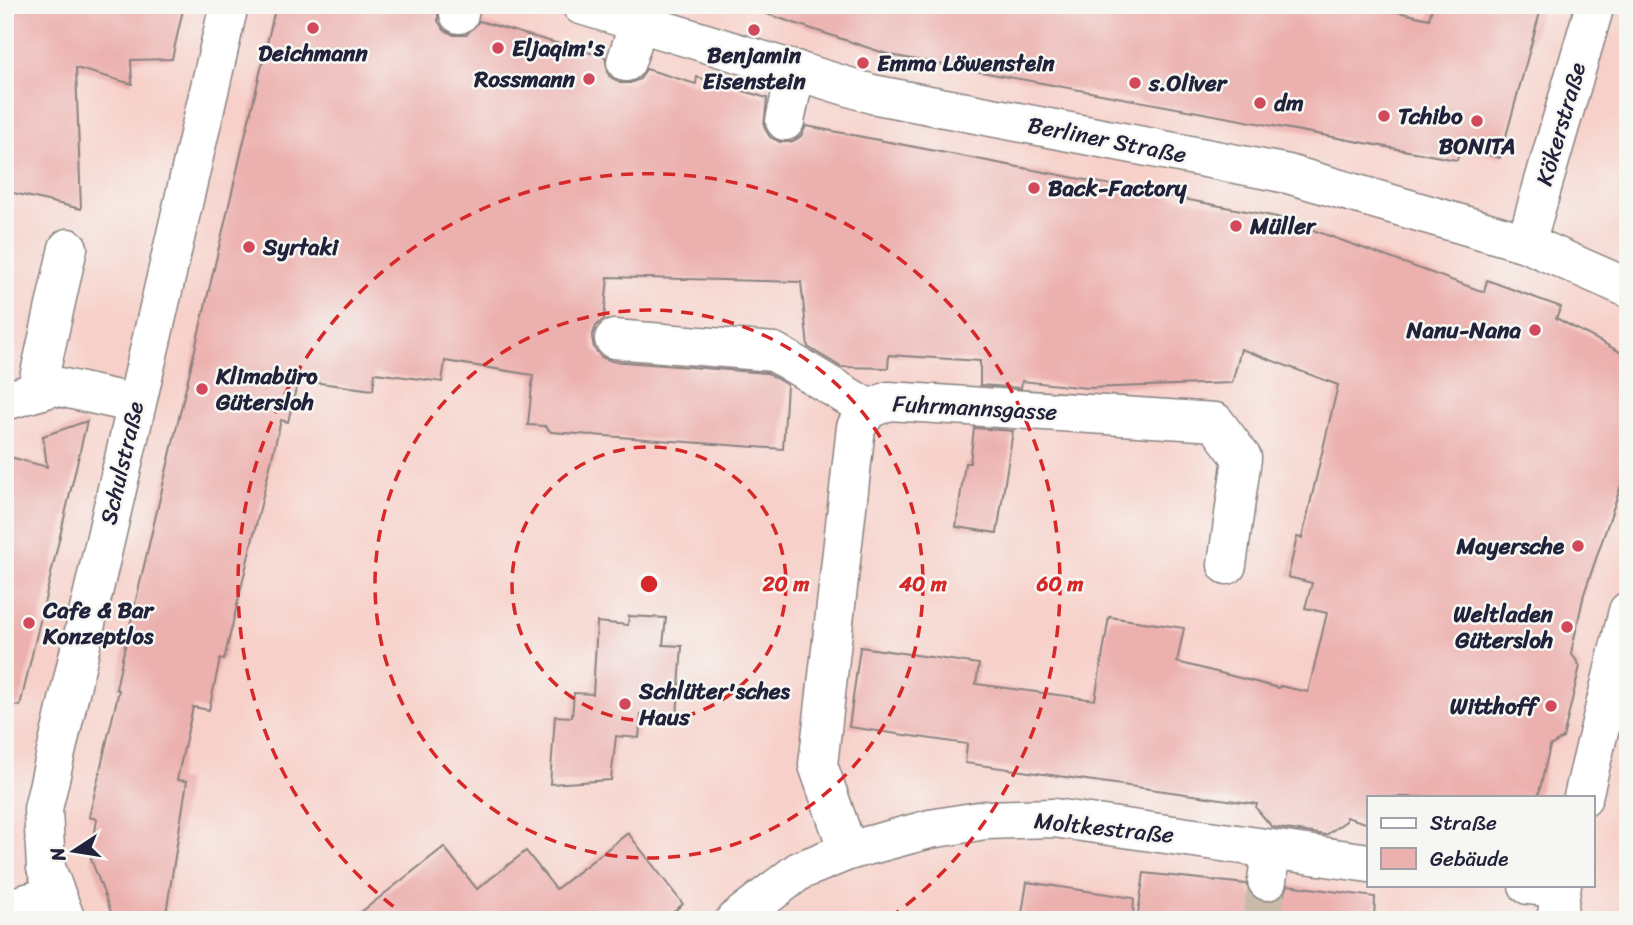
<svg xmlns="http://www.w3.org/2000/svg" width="1633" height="925" font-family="Sriracha,sans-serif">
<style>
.built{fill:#f7d0c9;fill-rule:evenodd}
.building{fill:#ecb0ae}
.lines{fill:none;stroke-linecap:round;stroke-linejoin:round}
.minor-tunnel{stroke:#c8bbaa;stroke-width:38;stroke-dasharray:38 19;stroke-linecap:butt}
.minor-casing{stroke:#8a8280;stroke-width:41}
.minor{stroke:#fff;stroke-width:38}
.ring{fill:none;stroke:#d62828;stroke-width:3.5;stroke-dasharray:12 9}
.poi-dot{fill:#d1495b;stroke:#f6f6f2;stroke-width:2.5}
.labels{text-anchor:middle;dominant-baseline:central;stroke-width:5;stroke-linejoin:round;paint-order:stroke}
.poi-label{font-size:23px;font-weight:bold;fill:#22223b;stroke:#f6f6f2;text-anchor:start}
.street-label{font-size:23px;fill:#22223b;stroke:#f6f6f2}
.centre{fill:#d62828;stroke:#f6f6f2;stroke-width:3.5}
.ring-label{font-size:21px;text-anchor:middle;font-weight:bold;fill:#d62828;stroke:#f6f6f2;stroke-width:5;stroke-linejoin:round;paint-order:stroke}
</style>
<rect width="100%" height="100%" fill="#f6f6f2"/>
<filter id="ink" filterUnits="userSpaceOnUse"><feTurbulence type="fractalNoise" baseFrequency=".0143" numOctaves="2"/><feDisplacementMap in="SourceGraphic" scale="14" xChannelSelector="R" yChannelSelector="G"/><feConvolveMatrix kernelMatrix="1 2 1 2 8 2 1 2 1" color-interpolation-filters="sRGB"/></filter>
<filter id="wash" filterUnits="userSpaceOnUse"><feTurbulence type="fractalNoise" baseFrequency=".00686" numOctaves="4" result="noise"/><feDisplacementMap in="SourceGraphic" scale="28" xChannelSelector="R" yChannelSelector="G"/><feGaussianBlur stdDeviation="1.57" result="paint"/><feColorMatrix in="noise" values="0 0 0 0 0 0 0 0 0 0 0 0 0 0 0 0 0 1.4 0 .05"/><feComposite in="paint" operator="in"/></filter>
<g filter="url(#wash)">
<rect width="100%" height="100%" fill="#f1e1c6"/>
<path class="built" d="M5,5H1628V920H5ZM1369,797H1593V885H1369Z"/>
<g id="blocks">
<g class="building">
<polygon points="5,5 184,5 172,59 131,60 132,84 76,68 81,209 5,191"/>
<polygon points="276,5 426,5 438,9 438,21 444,30 454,35 466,35 479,21 605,57 609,76 620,83 630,83 640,79 646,69 696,84 697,77 767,98 764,127 770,137 780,142 792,142 801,136 806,126 1277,217 1484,292 1487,280 1561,307 1556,318 1628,356 1628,465 1584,594 1571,653 1580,666 1563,738 1550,746 1538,797 1369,797 1369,824 1346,817 1346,821 1326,835 1272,827 1256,808 1257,804 965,763 967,744 849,727 860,647 979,664 976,684 1095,700 1109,617 1184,628 1177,662 1279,688 1280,686 1308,692 1327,613 1305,608 1312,583 1288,577 1297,537 1302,538 1338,385 1241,349 1232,383 1087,388 1022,381 1021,388 980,385 980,361 889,355 888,368 841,367 808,347 801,282 608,277 604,319 596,326 592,337 594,348 601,357 612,361 767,373 787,385 783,449 551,432 545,426 528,425 533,375 445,361 442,382 375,373 373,390 298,380 288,422 281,420 224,660 220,659 209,710 193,707 177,780 187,781 165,920 114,920 91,859 97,819 89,817 119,690 116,689 123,655"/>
<polygon points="762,5 1367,5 1429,19 1433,5 1542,5 1500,158 1461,147 1457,160 890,55 761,12"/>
<polygon points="87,421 20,706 5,704 5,477 10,457 47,467 43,436"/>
<polygon points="974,428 1013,431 997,533 956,527 965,463 970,463"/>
<polygon points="629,616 666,618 663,645 682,646 677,716 641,714 639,738 616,736 611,780 550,784 555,716 572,717 574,693 593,694 597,622 628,625"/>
<polygon points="628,833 683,904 663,920 351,920 444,847 477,889 526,851 556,889"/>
<polygon points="1144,873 1246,884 1253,898 1265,903 1276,901 1284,895 1288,885 1375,897 1374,920 1137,920"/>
<polygon points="1027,882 1134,898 1133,920 1021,920"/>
</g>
</g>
</g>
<g filter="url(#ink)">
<use href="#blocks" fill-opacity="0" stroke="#8a8280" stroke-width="2"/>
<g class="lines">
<polyline class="minor-tunnel" points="1262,920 1267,881"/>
<defs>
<g id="minor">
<polyline points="581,5 872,94 1288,174 1526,243 1628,288"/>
<polyline points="459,14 461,5"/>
<polyline points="626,62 639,22"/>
<polyline points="785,121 796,70"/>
<polyline points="1526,243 1595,5"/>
<polyline points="614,339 774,352 869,409"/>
<polyline points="42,390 39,378 68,248"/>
<polyline points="5,401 55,386 136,404"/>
<polyline points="1583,797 1628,611"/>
<polyline points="848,851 818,765 856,427 869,409 889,401 1215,422 1242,458 1227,565"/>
<polyline points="1267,881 1271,850"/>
<polyline points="1528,885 1561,889"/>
<polyline points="5,909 56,895"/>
<polyline points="66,920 46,868 43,809 229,5"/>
<polyline points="735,920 799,871 848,851 930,829 985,820 1054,818 1369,863"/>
<polyline points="1556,920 1562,885"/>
</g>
</defs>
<use href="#minor" class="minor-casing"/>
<use href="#minor" class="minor"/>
</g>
</g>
<g class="ring">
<circle cx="649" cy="584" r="137"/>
<circle cx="649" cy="584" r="274"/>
<path d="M410 919A411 411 0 1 1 888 919"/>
</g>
<g class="poi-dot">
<circle cx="313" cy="28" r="7"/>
<circle cx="754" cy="30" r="7"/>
<circle cx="498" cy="48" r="7"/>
<circle cx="863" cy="63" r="7"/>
<circle cx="589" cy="79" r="7"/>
<circle cx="1135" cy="83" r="7"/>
<circle cx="1260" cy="103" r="7"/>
<circle cx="1384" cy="116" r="7"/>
<circle cx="1477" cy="121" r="7"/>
<circle cx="1034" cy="188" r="7"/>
<circle cx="1236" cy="226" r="7"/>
<circle cx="249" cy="247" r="7"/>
<circle cx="1535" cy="330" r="7"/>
<circle cx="202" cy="389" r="7"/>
<circle cx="1578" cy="546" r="7"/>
<circle cx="29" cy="623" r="7"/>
<circle cx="1567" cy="627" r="7"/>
<circle cx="625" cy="704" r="7"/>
<circle cx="1551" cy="706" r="7"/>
</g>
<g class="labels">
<g class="poi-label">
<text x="512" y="48">Eljaqim's</text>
<text x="313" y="53" text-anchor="middle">Deichmann</text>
<text x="754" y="55" text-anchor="middle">Benjamin<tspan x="754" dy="26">Eisenstein</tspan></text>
<text x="877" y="63">Emma Löwenstein</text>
<text x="575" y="79" text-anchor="end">Rossmann</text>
<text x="1149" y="83">s.Oliver</text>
<text x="1274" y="103">dm</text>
<text x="1398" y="116">Tchibo</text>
<text x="1477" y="146" text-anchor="middle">BONITA</text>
<text x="1048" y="188">Back-Factory</text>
<text x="1250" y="226">Müller</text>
<text x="263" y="247">Syrtaki</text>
<text x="1521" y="330" text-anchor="end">Nanu-Nana</text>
<text x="216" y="376">Klimabüro<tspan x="216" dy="26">Gütersloh</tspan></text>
<text x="1564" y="546" text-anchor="end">Mayersche</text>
<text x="43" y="610">Cafe &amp; Bar<tspan x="43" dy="26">Konzeptlos</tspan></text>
<text x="1553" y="614" text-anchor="end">Weltladen<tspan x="1553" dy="26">Gütersloh</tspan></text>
<text x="639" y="691">Schlüter'sches<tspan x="639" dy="26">Haus</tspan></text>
<text x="1537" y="706" text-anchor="end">Witthoff</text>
</g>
<g class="street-label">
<text transform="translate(1561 124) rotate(-74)">Kökerstraße</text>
<text transform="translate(1107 140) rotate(11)">Berliner Straße</text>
<text transform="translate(975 408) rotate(3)">Fuhrmannsgasse</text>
<text transform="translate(122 463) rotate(-77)">Schulstraße</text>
<text transform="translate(1104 828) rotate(6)">Moltkestraße</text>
</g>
</g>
<circle cx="649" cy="584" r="10" class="centre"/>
<g class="ring-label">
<text x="786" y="591">20 m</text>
<text x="923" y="591">40 m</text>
<text x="1060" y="591">60 m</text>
</g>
<rect width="1633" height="925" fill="none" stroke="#f6f6f2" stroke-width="28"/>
<rect x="1367" y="796" width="228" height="91" fill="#f6f6f2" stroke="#a1a1a9" stroke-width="2"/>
<rect x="1381" y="818" width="35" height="10" fill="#ffffff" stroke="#a1a1a9" stroke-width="2"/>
<text x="1430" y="830" font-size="21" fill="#22223b">Straße</text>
<rect x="1381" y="848" width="35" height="21" fill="#ecb0ae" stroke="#a1a1a9" stroke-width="2"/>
<text x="1430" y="866" font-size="21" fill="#22223b">Gebäude</text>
<g transform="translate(74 851) rotate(258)" stroke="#f6f6f2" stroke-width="5" paint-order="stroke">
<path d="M0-5L12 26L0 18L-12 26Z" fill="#22223b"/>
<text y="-10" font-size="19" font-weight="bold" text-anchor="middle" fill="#22223b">N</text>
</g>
</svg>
